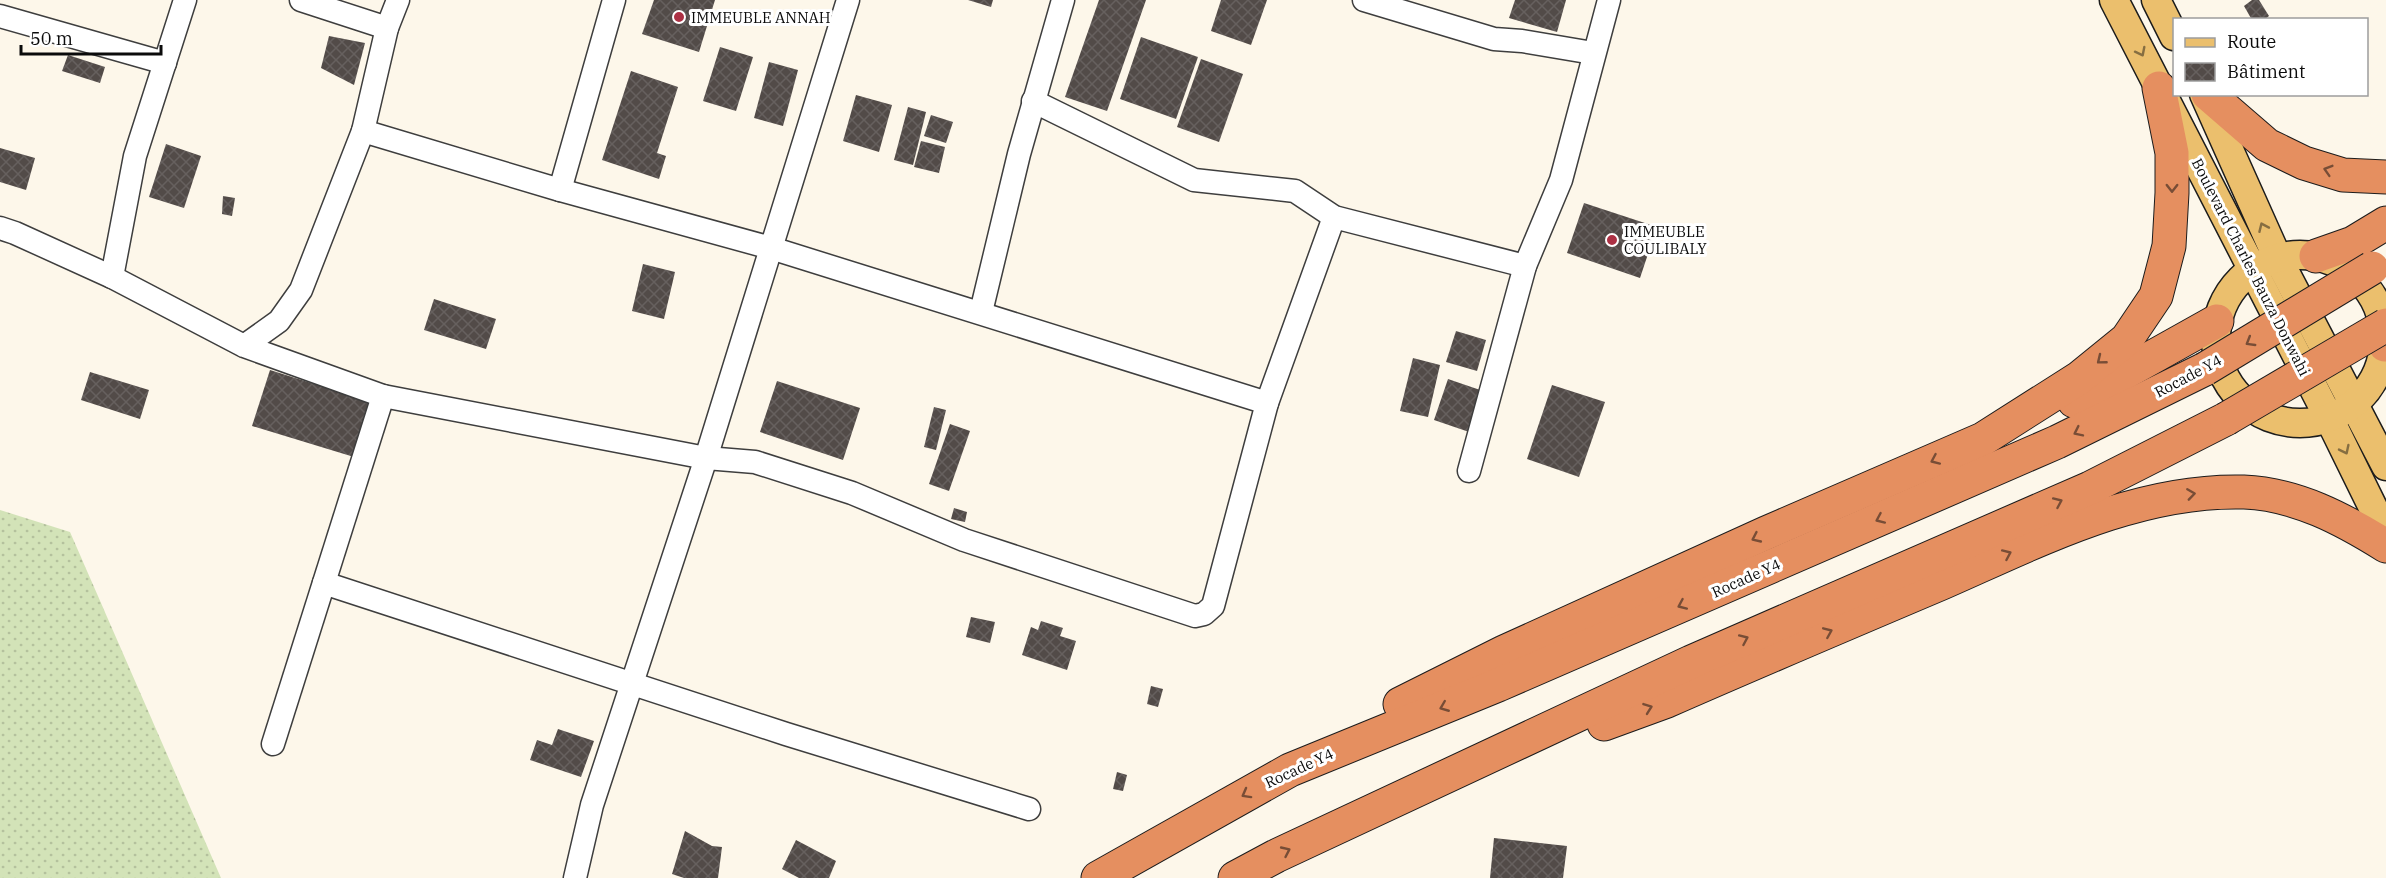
<svg xmlns="http://www.w3.org/2000/svg" width="2386" height="878" font-family="'IBM Plex Serif',serif">
<style>
.grass{fill:url(#grass-dots)}
.building{fill:url(#building-cross-hatch)}
.lines{fill:none;stroke-linecap:round;stroke-linejoin:round}
.minor-casing{stroke:#3e3e3e;stroke-width:25}
.major-casing{stroke:#1c1c1c;stroke-width:31}
.highway-casing{stroke:#1c1c1c;stroke-width:35}
.minor{stroke:#fff;stroke-width:22}
.major{stroke:#ebbf6d;stroke-width:28}
.highway{stroke:#e58f60;stroke-width:33}
.highway-bridge-casing{stroke:#1c1c1c;stroke-width:35;stroke-linecap:butt}
.highway-bridge{stroke:#e58f60;stroke-width:33}
.oneway{stroke:#866e41}
.oneway2{stroke:#784d36}
.poi-dot{fill:#ac3144;stroke:#fff;stroke-width:2}
.labels{text-anchor:middle;dominant-baseline:central;stroke-width:6;stroke-linejoin:round;paint-order:stroke}
.poi-label{font-size:15px;fill:#0b0b0b;stroke:#fff;text-anchor:start}
.street-label{font-size:15px;fill:#0b0b0b;stroke:#fff}
</style>
<defs>
<pattern id="grass-dots" width="8" height="8" patternUnits="userSpaceOnUse" patternTransform="scale(1.5)"><rect width="8" height="8" fill="#d3e3b8"/><path d="M2 2h.1M6 6h.1" fill="none" stroke="#b4c19d" stroke-width="1.8" stroke-linecap="round"/></pattern>
<pattern id="building-cross-hatch" width="8" height="8" patternUnits="userSpaceOnUse" patternTransform="scale(1.5)"><rect width="8" height="8" fill="#524b48"/><path d="M0 0l8 8M0 8l8-8" fill="none" stroke="#66605e"/></pattern>
</defs>
<rect width="100%" height="100%" fill="#fdf7ea"/>
<polygon class="grass" points="0,510 70,532 221,878 0,878"/>
<g class="building">
<polygon points="654,0 715,0 699,52 642,34"/>
<polygon points="968,0 993,0 991,7"/>
<polygon points="1099,0 1146,0 1107,111 1065,97"/>
<polygon points="1221,0 1267,0 1251,45 1211,31"/>
<polygon points="1515,0 1566,0 1557,32 1509,18"/>
<polygon points="2252,0 2259,0 2269,16 2264,20 2252,20 2244,6"/>
<polygon points="329,36 365,43 354,85 321,68"/>
<polygon points="1141,37 1198,57 1176,119 1120,99"/>
<polygon points="720,47 753,57 736,111 703,101"/>
<polygon points="68,55 105,67 100,83 62,71"/>
<polygon points="1201,59 1243,74 1219,142 1177,127"/>
<polygon points="769,62 798,70 783,126 754,118"/>
<polygon points="631,71 678,87 657,153 666,156 659,179 602,160"/>
<polygon points="856,95 892,105 879,152 843,141"/>
<polygon points="908,107 926,112 913,165 894,160"/>
<polygon points="931,115 953,122 946,143 924,136"/>
<polygon points="921,141 945,147 939,173 914,167"/>
<polygon points="166,144 201,156 184,208 149,197"/>
<polygon points="0,148 35,158 26,190 0,182"/>
<polygon points="223,196 235,198 232,216 222,214"/>
<polygon points="1584,203 1657,227 1640,278 1567,253"/>
<polygon points="643,264 675,272 664,319 632,311"/>
<polygon points="434,299 496,319 486,349 424,330"/>
<polygon points="1456,331 1486,340 1477,371 1446,362"/>
<polygon points="1413,358 1440,365 1428,417 1400,411"/>
<polygon points="270,370 371,402 354,457 252,426"/>
<polygon points="90,372 149,390 140,419 81,400"/>
<polygon points="1448,379 1486,392 1472,433 1434,420"/>
<polygon points="777,381 860,408 843,460 760,432"/>
<polygon points="1552,385 1605,402 1579,477 1527,459"/>
<polygon points="934,407 946,410 936,450 924,447"/>
<polygon points="950,424 970,431 949,491 929,484"/>
<polygon points="954,508 967,512 965,522 951,519"/>
<polygon points="971,617 995,622 990,643 966,637"/>
<polygon points="1041,621 1063,628 1060,636 1076,641 1067,670 1022,655 1031,627 1038,630"/>
<polygon points="1151,686 1163,689 1158,707 1147,704"/>
<polygon points="558,729 594,741 581,777 530,760 537,740 552,745"/>
<polygon points="1117,772 1127,775 1123,791 1113,789"/>
<polygon points="685,831 712,846 722,847 718,878 684,878 672,874"/>
<polygon points="1494,838 1567,846 1563,878 1490,878"/>
<polygon points="796,840 836,861 829,878 799,878 782,869"/>
</g>
<g class="lines">
<defs>
<g id="minor">
<polyline points="301,0 387,28 363,131"/>
<polyline points="1364,0 1494,39 1522,41 1593,53"/>
<polyline points="0,16 165,63"/>
<polyline points="387,28 398,0"/>
<polyline points="1033,101 1194,180 1295,191 1334,217 1525,266"/>
<polyline points="560,190 614,0"/>
<polyline points="0,228 15,233 112,277 244,346 383,396 706,458 755,462 852,493 964,540 1195,616 1204,614 1213,606 1267,403 771,248 560,190 363,131 301,290 279,321 244,346"/>
<polyline points="112,277 135,156 185,0"/>
<polyline points="981,312 1019,154 1063,0"/>
<polyline points="1267,403 1334,217"/>
<polyline points="1469,471 1525,266 1561,180 1609,0"/>
<polyline points="324,583 786,734 1029,809"/>
<polyline points="273,744 383,396"/>
<polyline points="575,878 592,805 706,458 848,0"/>
</g>
<g id="major">
<polyline points="2114,0 2329,418 2386,534"/>
<polyline points="2156,0 2174,36"/>
<polyline points="2204,94 2277,257 2386,466"/>
<circle cx="2300" cy="339" r="84"/>
</g>
<g id="highway">
<polyline points="2208,94 2267,145 2304,163 2343,175 2386,177"/>
<polyline points="2316,256 2353,243 2386,223"/>
<polyline points="2385,345 2386,345"/>
<polyline points="2074,401 2217,321"/>
<polyline points="1400,704 1504,652 1766,533 1983,439 2079,378 2127,339 2156,296 2169,246 2172,193 2172,153 2159,88"/>
<path d="M1604,724L1667,701C1758,661 1850,622 1942,583C2038,541 2136,489 2244,492C2296,494 2343,519 2386,546"/>
<polyline points="1098,878 1290,770 1498,685 2057,442 2205,369"/>
<polyline points="1235,878 1276,856 1691,662 2090,488 2226,419"/>
</g>
</defs>
<use href="#minor" class="minor-casing"/>
<use href="#major" class="major-casing"/>
<use href="#highway" class="highway-casing"/>
<use href="#minor" class="minor"/>
<use href="#major" class="major"/>
<use href="#highway" class="highway"/>
<defs>
<g id="highway-bridge">
<polyline points="2205,369 2372,268"/>
<polyline points="2226,419 2386,325"/>
</g>
</defs>
<use href="#highway-bridge" class="highway-bridge-casing"/>
<use href="#highway-bridge" class="highway-bridge"/>
</g>
<defs><path id="oneway-chevron" d="M-2-3.5L2.5 0L-2 3.5" fill="none" stroke-width="1.6" stroke-linecap="round" stroke-linejoin="round" transform="scale(1.5)"/></defs>
<g class="oneway">
<use href="#oneway-chevron" transform="translate(2141 52) rotate(63)"/>
<use href="#oneway-chevron" transform="translate(2263 227) rotate(-114)"/>
<use href="#oneway-chevron" transform="translate(2345 450) rotate(64)"/>
</g>
<g class="oneway2">
<use href="#oneway-chevron" transform="translate(2328 170) rotate(-163)"/>
<use href="#oneway-chevron" transform="translate(2172 188) rotate(90)"/>
<use href="#oneway-chevron" transform="translate(2250 342) rotate(149)"/>
<use href="#oneway-chevron" transform="translate(2101 360) rotate(141)"/>
<use href="#oneway-chevron" transform="translate(2078 432) rotate(154)"/>
<use href="#oneway-chevron" transform="translate(1935 460) rotate(156)"/>
<use href="#oneway-chevron" transform="translate(2191 494) rotate(-8)"/>
<use href="#oneway-chevron" transform="translate(2058 502) rotate(-24)"/>
<use href="#oneway-chevron" transform="translate(1880 519) rotate(156)"/>
<use href="#oneway-chevron" transform="translate(1756 538) rotate(155)"/>
<use href="#oneway-chevron" transform="translate(2007 554) rotate(-24)"/>
<use href="#oneway-chevron" transform="translate(1682 605) rotate(156)"/>
<use href="#oneway-chevron" transform="translate(1828 632) rotate(-23)"/>
<use href="#oneway-chevron" transform="translate(1744 639) rotate(-24)"/>
<use href="#oneway-chevron" transform="translate(1444 707) rotate(158)"/>
<use href="#oneway-chevron" transform="translate(1648 708) rotate(-20)"/>
<use href="#oneway-chevron" transform="translate(1246 794) rotate(151)"/>
<use href="#oneway-chevron" transform="translate(1286 851) rotate(-25)"/>
</g>
<g class="poi-dot">
<circle cx="679" cy="17" r="6"/>
<circle cx="1612" cy="240" r="6"/>
</g>
<g class="labels">
<g class="poi-label">
<text x="691" y="17">IMMEUBLE ANNAH</text>
<text x="1624" y="231">IMMEUBLE<tspan x="1624" dy="17">COULIBALY</tspan></text>
</g>
<g class="street-label">
<text transform="translate(2251 267) rotate(63)">Boulevard Charles Bauza Donwahi</text>
<text transform="translate(2188 376) rotate(-28)">Rocade Y4</text>
<text transform="translate(1746 578) rotate(-24)">Rocade Y4</text>
<text transform="translate(1299 768) rotate(-25)">Rocade Y4</text>
</g>
</g>
<rect x="2173" y="18" width="195" height="78" fill="#ffffff" stroke="#9d9d9d" stroke-width="1.5"/>
<rect x="2185" y="38" width="30" height="9" fill="#ebbf6d" stroke="#9d9d9d" stroke-width="1.5"/>
<text x="2227" y="48" font-size="18" fill="#0b0b0b">Route</text>
<rect x="2185" y="63" width="30" height="18" fill="url(#building-cross-hatch)" stroke="#9d9d9d" stroke-width="1.5"/>
<text x="2227" y="78" font-size="18" fill="#0b0b0b">Bâtiment</text>
<path d="M21 45v9h140v-9" fill="none" stroke="#0b0b0b" stroke-width="3"/>
<text x="30" y="45" font-size="18" fill="#0b0b0b" stroke="#ffffff" stroke-width="4.5" paint-order="stroke">50 m</text>
</svg>
